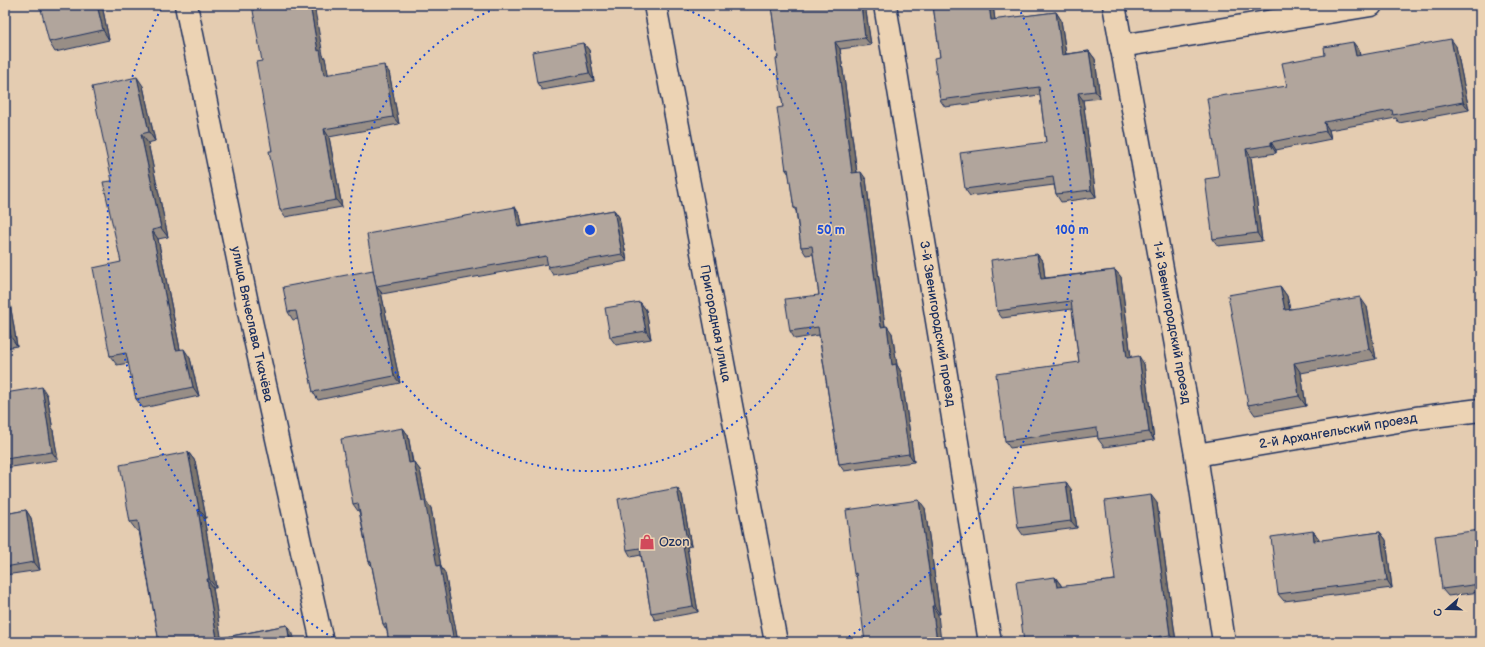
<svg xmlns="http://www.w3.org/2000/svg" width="1485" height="647" font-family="'Balsamiq Sans',sans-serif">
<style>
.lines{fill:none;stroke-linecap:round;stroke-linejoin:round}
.minor-casing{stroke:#1b2f5e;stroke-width:25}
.minor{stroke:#ecd3b4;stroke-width:22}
.wall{fill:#988e86;stroke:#1b2f5e}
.shaded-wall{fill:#7c746d;stroke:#1b2f5e}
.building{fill:#b1a59c;stroke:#1b2f5e}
.ring{fill:none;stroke:#1d4ed8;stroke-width:2;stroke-dasharray:2 4}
.labels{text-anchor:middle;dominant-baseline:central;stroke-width:3;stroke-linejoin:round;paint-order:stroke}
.street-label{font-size:13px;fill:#1b2f5e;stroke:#ecd3b4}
.poi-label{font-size:13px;fill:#1b2f5e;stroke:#ecd3b4;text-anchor:start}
.centre{fill:#1d4ed8;stroke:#ecd3b4;stroke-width:2}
.ring-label{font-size:12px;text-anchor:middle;font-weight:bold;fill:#1d4ed8;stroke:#ecd3b4;stroke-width:3;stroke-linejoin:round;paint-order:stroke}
</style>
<rect width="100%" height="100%" fill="#e4ccb1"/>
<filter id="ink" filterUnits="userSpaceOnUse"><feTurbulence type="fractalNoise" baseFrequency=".025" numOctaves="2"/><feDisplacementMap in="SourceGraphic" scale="8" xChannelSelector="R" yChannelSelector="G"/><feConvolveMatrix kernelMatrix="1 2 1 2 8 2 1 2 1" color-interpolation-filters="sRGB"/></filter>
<g filter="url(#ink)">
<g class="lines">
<defs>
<g id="minor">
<path id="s1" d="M186,5L247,303L322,642"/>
<path id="s2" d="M655,5L776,642"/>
<path id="s3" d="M885,5L990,642"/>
<path id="s4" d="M1114,5L1196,455L1224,642"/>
<polyline points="1121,46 1371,5"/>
<path id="s5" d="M1196,455L1416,418L1480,410"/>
</g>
</defs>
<use href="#minor" class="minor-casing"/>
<use href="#minor" class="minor"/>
</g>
<g class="wall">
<polygon points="102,5 109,40 55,52 49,42"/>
<polygon points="490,5 510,5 493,8"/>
<polygon points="771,5 865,5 871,45 840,49 857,172 866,179 885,326 892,333 897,365 901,372 914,462 844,471 839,464 819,335 795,339 790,331 819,295 813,254 806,255 801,247 796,211 794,208 789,174 786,170 783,107 778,58"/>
<polygon points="933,5 993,5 995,20 1056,12 1061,20 1066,54 1089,51 1095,59 1100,98 1083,100 1096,197 1061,202 1056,194 1054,185 970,196 965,189 1046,142 1040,95 945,107 940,100 940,57"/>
<polygon points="583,43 589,50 594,81 542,90 537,83"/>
<polygon points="1456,46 1469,110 1399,123 1396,118 1329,130 1331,139 1276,150 1276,153 1251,157 1262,241 1218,246 1213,239 1219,177 1287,86 1359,50 1360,56"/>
<polygon points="323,55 325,58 328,75 389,72 399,124 329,137 342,207 285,217 280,210 272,151 262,61"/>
<polygon points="143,86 155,141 148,143 168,237 158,239 180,349 190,358 199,396 143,408 136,399 129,363 117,365 110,356 121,262 112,181"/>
<polygon points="614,210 619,217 627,261 553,275 548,267 547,264 382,294 381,292 400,383 318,400 313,392 298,319 293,320 288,312 374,272 520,215 522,226"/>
<polygon points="1037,254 1043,262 1045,278 1115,270 1121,277 1131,357 1144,364 1154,440 1104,447 1098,439 1098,436 1010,448 1005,441 1079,362 1072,309 1002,318 997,311"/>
<polygon points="1280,286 1287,296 1290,309 1367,307 1376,359 1301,373 1306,406 1255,415 1248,405"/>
<polygon points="5,296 10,303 17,346 5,348"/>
<polygon points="640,302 646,310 651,339 616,345 610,337"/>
<polygon points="5,393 47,395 58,460 5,468"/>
<polygon points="403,428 408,435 413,462 420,470 426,501 431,508 441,567 445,573 458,642 389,642 387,631 383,624 372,567 369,562 359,511 358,511 353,504"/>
<polygon points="188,452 195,461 206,518 204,518 216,588 213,588 221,638 287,625 293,634 159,642 139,531 137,531 130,522"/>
<polygon points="677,488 682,495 691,546 687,547 698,612 655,620 651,613 641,555 631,557 627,550"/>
<polygon points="1071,489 1077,528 1023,535 1018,528"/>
<polygon points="1157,503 1176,642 1024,642 1055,577 1061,585 1061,587 1115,580"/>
<polygon points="925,508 940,614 938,614 857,578 854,574"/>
<polygon points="26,510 31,518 40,570 5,575 5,514"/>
<polygon points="1480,530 1480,592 1448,596 1442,589"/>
<polygon points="1313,531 1319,539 1319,541 1380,532 1386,540 1392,588 1284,601 1278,594"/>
</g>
<g class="shaded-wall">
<polygon points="97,5 102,5 109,40 103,30"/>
<polygon points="310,5 314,5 323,55 325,58 330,83 324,75 318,51"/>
<polygon points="861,5 865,5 871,45 865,38"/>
<polygon points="989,5 993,5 996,28 991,20"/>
<polygon points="1056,12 1061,20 1067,62 1062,55"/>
<polygon points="1451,39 1456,46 1469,110 1463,102"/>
<polygon points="835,42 840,49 858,180 852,173"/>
<polygon points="1353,42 1359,50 1361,64 1356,56"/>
<polygon points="583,43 589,50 594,81 589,73"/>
<polygon points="1089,51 1095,59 1100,98 1095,91"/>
<polygon points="384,65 389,72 399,124 393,117"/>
<polygon points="137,77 143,86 155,141 149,132"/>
<polygon points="1078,93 1083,100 1096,197 1091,190"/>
<polygon points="1324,122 1329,130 1331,139 1326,131"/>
<polygon points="324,129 329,137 342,207 336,200"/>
<polygon points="141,134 148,143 168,237 161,228"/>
<polygon points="1271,142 1276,150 1276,153 1271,145"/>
<polygon points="1246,149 1251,157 1262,241 1257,233"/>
<polygon points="861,172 866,179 886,334 881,327"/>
<polygon points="515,207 520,215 524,235 518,227"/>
<polygon points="614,210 619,217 627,261 622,254"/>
<polygon points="152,230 158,239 182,359 176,350"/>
<polygon points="1037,254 1043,262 1046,287 1041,279"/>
<polygon points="373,270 378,278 376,286 381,292 400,383 394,376"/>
<polygon points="1115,270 1121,277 1132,366 1127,358"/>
<polygon points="1280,286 1287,296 1292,320 1285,310"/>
<polygon points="5,296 10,303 17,346 11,337 5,302"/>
<polygon points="1360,297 1367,307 1376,359 1369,349"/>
<polygon points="640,302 646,310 651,339 646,331"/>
<polygon points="887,326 892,333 897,365 901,372 914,462 909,454 892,365"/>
<polygon points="184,349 190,358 199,396 193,387"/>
<polygon points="1139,356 1144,364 1154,440 1149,432"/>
<polygon points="1294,363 1301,373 1306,406 1299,396"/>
<polygon points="42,387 47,395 58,460 52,452"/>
<polygon points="403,428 408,435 414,471 409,463"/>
<polygon points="188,452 195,461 206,518 199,509"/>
<polygon points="414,462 420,470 426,501 431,508 441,567 445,573 458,642 454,642 422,501"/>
<polygon points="1066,482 1071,489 1077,528 1071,521"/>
<polygon points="677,488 682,495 691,546 687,540"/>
<polygon points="1151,495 1157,503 1176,642 1170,635"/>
<polygon points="919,500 925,508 940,614 934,606"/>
<polygon points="198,509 204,518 216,588 209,579"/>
<polygon points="26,510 31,518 40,570 34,562"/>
<polygon points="1313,531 1319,539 1320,549 1314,541"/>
<polygon points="1380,532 1386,540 1392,588 1387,580"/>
<polygon points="682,540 687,547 698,612 693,606"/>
<polygon points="1055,577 1061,585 1062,595 1057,587"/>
<polygon points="207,579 213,588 222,642 217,639"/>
<polygon points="932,606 938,614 941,642 937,642"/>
<polygon points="287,625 293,634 295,642 290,642"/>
</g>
<g class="building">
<polygon points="40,5 97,5 103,30 49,42"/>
<polygon points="252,5 310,5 318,51 320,50 324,75 384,65 393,117 324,129 336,200 280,210 269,151 272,151 256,62 262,61"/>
<polygon points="771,5 861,5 865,38 835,42 852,173 861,172 881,327 887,326 892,365 896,364 909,454 839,464 818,327 790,331 785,299 819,295 812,246 801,247 796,208 794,208 788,169 786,170 777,108 783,107 776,59 778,58"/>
<polygon points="933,5 989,5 991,20 1056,12 1062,55 1089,51 1095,91 1078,93 1091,190 1056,194 1053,177 965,189 960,153 1046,142 1039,87 940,100 934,58 940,57"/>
<polygon points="1451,39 1463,102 1393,115 1392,110 1324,122 1326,131 1271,142 1271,145 1246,149 1257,233 1213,239 1205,179 1219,177 1207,98 1287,86 1282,63 1325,55 1324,47 1353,42 1356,56"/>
<polygon points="583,43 589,73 537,83 532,52"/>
<polygon points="137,77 149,132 141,134 161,228 152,230 176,350 184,349 193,387 136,399 126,353 110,356 93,268 121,262 103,182 112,181 92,87"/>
<polygon points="515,207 518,227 614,210 622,254 548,267 546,256 376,286 367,234"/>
<polygon points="1037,254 1041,279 1115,270 1127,358 1139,356 1149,432 1098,439 1097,428 1005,441 996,374 1079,362 1071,301 997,311 991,260"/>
<polygon points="373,270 394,376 313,392 296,311 288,312 283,287"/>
<polygon points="1280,286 1285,310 1360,297 1369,349 1294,363 1299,396 1248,405 1228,295"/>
<polygon points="5,302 11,337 5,338"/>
<polygon points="640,302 646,331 610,337 605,308"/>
<polygon points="42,387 52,452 5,459 5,393"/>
<polygon points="403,428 409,463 414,462 422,501 425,501 437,566 440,565 454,642 389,642 386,624 383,624 371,561 369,562 358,503 353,504 341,439"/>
<polygon points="188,452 199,509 198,509 209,579 207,579 217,639 287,625 290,642 159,642 138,521 130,522 120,465"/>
<polygon points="1066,482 1071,521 1018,528 1013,488"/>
<polygon points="677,488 687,540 682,540 693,606 651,613 640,548 627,550 618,499"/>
<polygon points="1151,495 1170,635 1120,642 1024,642 1016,582 1055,577 1057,587 1115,580 1105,501"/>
<polygon points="919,500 934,606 932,606 937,642 865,642 856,573 854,574 846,510"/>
<polygon points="26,510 34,562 5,567 5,514"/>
<polygon points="1480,530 1480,584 1442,589 1435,536"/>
<polygon points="1313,531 1314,541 1380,532 1387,580 1278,594 1271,537"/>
</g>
</g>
<g class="ring">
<path d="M676 5A241 241 0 1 1 504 5"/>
<path d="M338 641A482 482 0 0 1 162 7M1018 7A482 482 0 0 1 842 641"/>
</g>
<defs>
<symbol id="shop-bare" viewBox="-9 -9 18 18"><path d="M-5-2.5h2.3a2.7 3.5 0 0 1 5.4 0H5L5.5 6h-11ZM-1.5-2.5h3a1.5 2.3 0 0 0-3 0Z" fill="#d1495b" stroke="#ecd3b4" stroke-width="2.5" paint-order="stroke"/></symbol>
</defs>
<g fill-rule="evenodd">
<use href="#shop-bare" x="636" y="531" width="22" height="22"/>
</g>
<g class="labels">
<g class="street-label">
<text stroke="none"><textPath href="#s4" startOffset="323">1-й Звенигородский проезд</textPath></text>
<text stroke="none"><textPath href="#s1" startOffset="326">улица Вячеслава Ткачёва</textPath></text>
<text stroke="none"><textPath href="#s2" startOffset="324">Пригородная улица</textPath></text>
<text stroke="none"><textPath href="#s3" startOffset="323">3-й Звенигородский проезд</textPath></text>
<text stroke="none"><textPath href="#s5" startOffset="144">2-й Архангельский проезд</textPath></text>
</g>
<g class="poi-label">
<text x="659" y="542">Ozon</text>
</g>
</g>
<circle cx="590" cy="230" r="6" class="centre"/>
<g class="ring-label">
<text x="831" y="234">50 m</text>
<text x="1072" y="234">100 m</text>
</g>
<rect width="1485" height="647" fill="none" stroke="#ecd3b4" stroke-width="20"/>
<rect x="10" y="10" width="1465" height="627" fill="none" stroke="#1b2f5e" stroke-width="1.5" filter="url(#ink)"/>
<g transform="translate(1447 609) rotate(250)" stroke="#ecd3b4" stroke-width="3" paint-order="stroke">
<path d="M0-3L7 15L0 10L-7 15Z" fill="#1b2f5e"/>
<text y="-6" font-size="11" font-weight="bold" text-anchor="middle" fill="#1b2f5e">С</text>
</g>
</svg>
